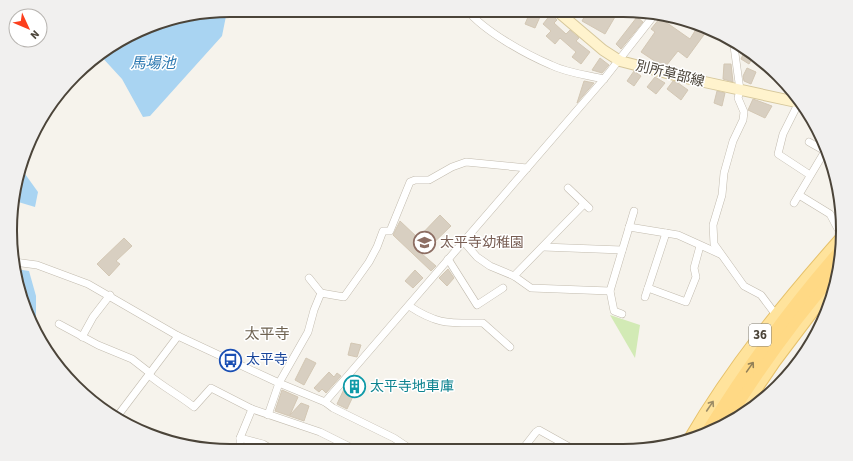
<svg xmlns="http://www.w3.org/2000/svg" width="853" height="461" font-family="'Source Sans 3','Noto Sans JP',sans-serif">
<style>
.green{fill:#d2eab5}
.water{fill:#a9d4f2}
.building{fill:#d8cfc1;stroke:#d3c7b4}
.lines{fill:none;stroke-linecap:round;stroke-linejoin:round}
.minor-casing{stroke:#c2bbae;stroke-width:8}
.secondary-casing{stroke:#d6c79b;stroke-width:12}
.primary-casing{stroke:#e6c16a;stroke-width:14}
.trunk-casing{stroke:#e0a43c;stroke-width:14}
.minor{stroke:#fff;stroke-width:7}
.secondary{stroke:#fff3cd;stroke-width:10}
.primary{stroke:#ffe39c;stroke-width:12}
.trunk{stroke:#ffd985;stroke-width:12}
.oneway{stroke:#938057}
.oneway2{stroke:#9c8c66}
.labels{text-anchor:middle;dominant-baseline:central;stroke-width:3;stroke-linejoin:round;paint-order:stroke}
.shield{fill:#fff;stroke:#817c74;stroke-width:1}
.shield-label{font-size:13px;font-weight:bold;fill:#4b4439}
.street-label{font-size:14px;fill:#4b4439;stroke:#fff}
.education-label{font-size:14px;fill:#785e54;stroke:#fff;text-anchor:start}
.transit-label{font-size:14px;fill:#164399;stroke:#fff;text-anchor:start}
.culture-label{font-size:14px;fill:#0d838f;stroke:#fff;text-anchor:start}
.water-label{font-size:15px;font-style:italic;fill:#2e7ab2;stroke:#fff}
.neighbourhood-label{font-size:15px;fill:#6e6250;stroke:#fff}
.rim{fill:none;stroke:#4b4439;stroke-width:2}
</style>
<rect width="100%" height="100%" fill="#f6f3ec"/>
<polygon class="green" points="610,315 640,325 635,358"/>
<g class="water">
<polygon points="227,11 222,36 150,116 143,117 122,79 99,54 159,22"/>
<polygon points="20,167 38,192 35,207 15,201 17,174"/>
<polygon points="16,269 29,271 36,296 36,330 27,315"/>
</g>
<g class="building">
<polygon points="531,10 543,10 535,28 525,24"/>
<polygon points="588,10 619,10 605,34 582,21"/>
<polygon points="551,14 557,20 554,23 566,34 570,30 579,38 576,41 590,52 581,64 572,57 576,52 560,38 555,44 546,36 551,31 543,24"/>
<polygon points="637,17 643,22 621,49 616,44"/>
<polygon points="660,18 690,39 698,26 706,32 687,58 678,51 666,66 659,64 641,52 655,32 651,29"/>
<polygon points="745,50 753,57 749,64 741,59"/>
<polygon points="600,58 609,65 602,73 592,70"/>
<polygon points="724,64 731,64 733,82 723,79"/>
<polygon points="747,68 756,72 751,84 744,81 743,76"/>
<polygon points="634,71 641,76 634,86 627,81"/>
<polygon points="655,77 665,83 656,94 647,87"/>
<polygon points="584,81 594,83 577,103"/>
<polygon points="673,81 678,83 688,90 681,100 667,89"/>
<polygon points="717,91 725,93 722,106 714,103"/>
<polygon points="753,99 772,106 765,118 748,110"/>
<polygon points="440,215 451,226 422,254 436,266 431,271 393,235 400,221 418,238"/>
<polygon points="124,238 132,246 116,261 120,264 109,276 97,264"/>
<polygon points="448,269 454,278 447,286 439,278"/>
<polygon points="415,270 423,278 413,288 405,281"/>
<polygon points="351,343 361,345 357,357 348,355"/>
<polygon points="306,358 316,363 304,385 295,380"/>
<polygon points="329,372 334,377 337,373 341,376 326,393 322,389 319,392 314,388"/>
<polygon points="352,383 358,386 347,409 337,404 346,385 350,387"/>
<polygon points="282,390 298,397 290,415 301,403 309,406 304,421 275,411"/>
</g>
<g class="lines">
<defs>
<g id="minor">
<path d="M467,10C484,31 525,54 551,65C567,73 587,75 604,79"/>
<polyline points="733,39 740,90 738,98 744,112 743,120 733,141 724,173 722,195 713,225 714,244 744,286 761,295 776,315"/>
<polyline points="799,102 783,134 778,154 810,175"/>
<polyline points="809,142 825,151"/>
<polyline points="568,188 589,208"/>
<polyline points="799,195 830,214 839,231"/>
<polyline points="794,203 825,151"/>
<polyline points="629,227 678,235 720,254"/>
<polyline points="464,242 477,257 490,266 514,276 531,288 610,291"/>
<polyline points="543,247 622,250"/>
<polyline points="448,259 477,305 503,288"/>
<polyline points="14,262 37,265 88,284 178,336 279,383 325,402 333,408 394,438 412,450"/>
<polyline points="514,276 584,204"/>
<polyline points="309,278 321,293 344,297 369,262 377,247 383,231 390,231 410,182 415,180 429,180 452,167 466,162 527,168"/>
<polyline points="648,288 686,302 696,277 694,268 700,246"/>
<polyline points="645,297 666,233"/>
<path d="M409,306C438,325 449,323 483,323L510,347"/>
<polyline points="622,314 614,311 610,291 634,211"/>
<polyline points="59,324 98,345 132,359 150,373"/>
<polyline points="82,337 93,317 110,295"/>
<path d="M149,375C163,387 179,395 194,407L211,388L252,409L320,432L356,450"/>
<polyline points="325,402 604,79 655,14"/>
<polyline points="268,415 279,383 308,332 314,310 321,293"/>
<polyline points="116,418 178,336"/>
<polyline points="240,438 263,444 273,450"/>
<polyline points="240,450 240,438 252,409"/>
<polyline points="522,450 536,432 539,430 573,449"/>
</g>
<polyline id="secondary" points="556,10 603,50 620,61 686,78 801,103"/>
<g id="primary">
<polyline points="736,418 774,362 832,285"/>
<path d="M690,439C732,367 785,302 840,240"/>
</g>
<g id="trunk">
<path d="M724,425C758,370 796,317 838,269"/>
<path d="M706,434C746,369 790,308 841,250"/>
</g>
</defs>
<use href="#minor" class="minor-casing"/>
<use href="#secondary" class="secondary-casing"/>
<use href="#primary" class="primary-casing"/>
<use href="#trunk" class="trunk-casing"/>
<use href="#minor" class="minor"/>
<use href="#secondary" class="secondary"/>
<use href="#primary" class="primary"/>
<use href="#trunk" class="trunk"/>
</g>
<defs><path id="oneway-shaft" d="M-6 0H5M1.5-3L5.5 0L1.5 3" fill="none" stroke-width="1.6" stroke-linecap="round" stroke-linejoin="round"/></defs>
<use class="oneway" href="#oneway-shaft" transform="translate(750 367) rotate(-55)"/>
<use class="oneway2" href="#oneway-shaft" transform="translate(710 406) rotate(-56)"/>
<defs>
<symbol id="school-ring" viewBox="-11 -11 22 22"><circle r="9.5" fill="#fff" stroke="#8d6e63" stroke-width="1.5"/><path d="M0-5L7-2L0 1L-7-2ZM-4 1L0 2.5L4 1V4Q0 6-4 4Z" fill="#8d6e63"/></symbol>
<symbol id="bus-ring" viewBox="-11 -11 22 22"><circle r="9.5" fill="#fff" stroke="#1a4fb4" stroke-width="1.5"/><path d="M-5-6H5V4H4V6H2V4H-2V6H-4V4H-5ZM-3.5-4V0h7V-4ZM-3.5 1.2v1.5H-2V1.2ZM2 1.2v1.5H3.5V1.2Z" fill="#1a4fb4"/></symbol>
<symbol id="building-ring" viewBox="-11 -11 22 22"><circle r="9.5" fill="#fff" stroke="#0f9aa8" stroke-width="1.5"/><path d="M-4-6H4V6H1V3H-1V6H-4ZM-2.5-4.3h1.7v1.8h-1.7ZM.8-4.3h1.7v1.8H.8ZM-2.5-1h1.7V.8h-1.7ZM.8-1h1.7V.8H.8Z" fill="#0f9aa8"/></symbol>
</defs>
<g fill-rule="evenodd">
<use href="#school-ring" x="412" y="230" width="25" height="25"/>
<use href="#bus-ring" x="218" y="348" width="25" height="25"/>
<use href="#building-ring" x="342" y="374" width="25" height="25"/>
</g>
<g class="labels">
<rect class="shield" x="749" y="324" width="22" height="22" rx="3"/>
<g class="shield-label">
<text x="760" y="335">36</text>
</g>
<g class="street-label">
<text transform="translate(670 74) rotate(14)">別所草部線</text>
</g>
<g class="education-label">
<text x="440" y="243">太平寺幼稚園</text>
</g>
<g class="transit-label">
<text x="246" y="360">太平寺</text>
</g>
<g class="culture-label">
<text x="370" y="387">太平寺地車庫</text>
</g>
<g class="water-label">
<text x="153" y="63">馬場池</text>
</g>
<g class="neighbourhood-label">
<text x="267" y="334">太平寺</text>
</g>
</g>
<path d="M0 0H853V461H0ZM230 17H623A213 213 0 0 1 836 230V231A213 213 0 0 1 623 444H230A213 213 0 0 1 17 231V230A213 213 0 0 1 230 17Z" fill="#f1f0ef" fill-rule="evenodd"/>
<path class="rim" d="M230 17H623A213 213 0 0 1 836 230V231A213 213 0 0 1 623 444H230A213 213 0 0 1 17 231V230A213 213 0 0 1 230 17Z"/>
<g transform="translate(28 28) rotate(134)"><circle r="19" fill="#ffffff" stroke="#b7b4b0"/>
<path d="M0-3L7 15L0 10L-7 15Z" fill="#fc3f1d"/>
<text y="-6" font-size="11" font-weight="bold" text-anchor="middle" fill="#4b4439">N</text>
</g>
</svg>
